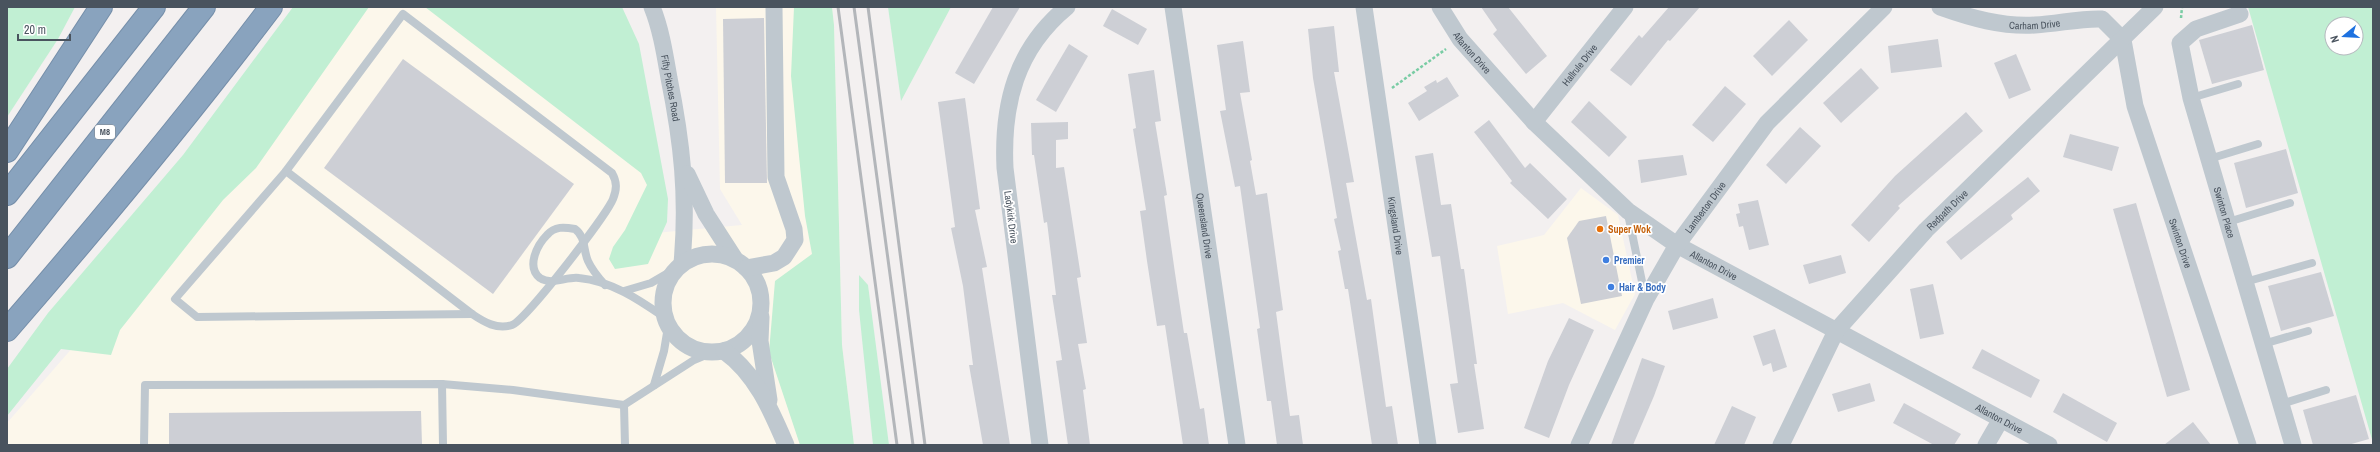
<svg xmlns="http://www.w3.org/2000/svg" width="2380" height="452" font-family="'Archivo Narrow',sans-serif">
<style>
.commercial{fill:#fcf7eb}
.green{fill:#c1efd3;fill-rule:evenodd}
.building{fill:#cdcfd5}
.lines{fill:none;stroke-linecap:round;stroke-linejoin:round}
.highway-casing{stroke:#758ea9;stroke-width:24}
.path{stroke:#79cca4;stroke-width:2.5;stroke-dasharray:3 2;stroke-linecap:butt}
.lane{stroke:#bfc8cf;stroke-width:8}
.street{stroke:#bfc8cf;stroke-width:17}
.highway{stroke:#89a3be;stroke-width:22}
.rail{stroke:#b3b6ba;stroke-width:3}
.food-dot{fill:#e8710a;stroke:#fff;stroke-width:1.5}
.shop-dot{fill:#3f7fe0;stroke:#fff;stroke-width:1.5}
.labels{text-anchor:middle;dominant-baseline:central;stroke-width:3.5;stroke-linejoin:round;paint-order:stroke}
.shield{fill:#fff;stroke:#80878e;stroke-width:1}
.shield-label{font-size:9px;font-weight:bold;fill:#49535e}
.street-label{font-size:10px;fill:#49535e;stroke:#fff}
.food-label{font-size:10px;font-weight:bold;fill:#c56008;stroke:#fff;text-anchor:start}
.shop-label{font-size:10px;font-weight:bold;fill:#366cbe;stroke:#fff;text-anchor:start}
</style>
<rect width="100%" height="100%" fill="#f3f0f0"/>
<g class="commercial">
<polygon points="356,7 597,7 628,67 655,233 742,225 720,189 716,7 832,7 834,25 842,345 854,445 7,445 7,423 74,346"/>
<polygon points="1581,188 1618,215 1635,294 1615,330 1563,303 1508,314 1497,246 1544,235"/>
</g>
<g class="green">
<polygon points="7,7 75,7 58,39 7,117"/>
<polygon points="293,7 369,7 256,168 223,200 120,330 111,355 61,349 7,416 7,369 48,313 183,155"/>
<polygon points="425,7 622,7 639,44 668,199 667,222 648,264 615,269 609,259 613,247 625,230 647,185 641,173"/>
<polygon points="794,7 832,7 834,25 842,345 854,445 800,445 769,352 775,281 812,254 805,216 791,76"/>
<polygon points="888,7 951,7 901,101"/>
<path d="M2248,7H2373V443ZM2332,24H2356V48H2332Z"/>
<polygon points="859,275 868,285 889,445 873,445 859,310"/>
</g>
<g class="building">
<polygon points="993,7 1020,7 974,84 955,73"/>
<polygon points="1481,7 1508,7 1547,56 1526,74 1493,34 1497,30"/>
<polygon points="1669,7 1700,7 1670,41 1668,40 1631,86 1610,70 1639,35 1642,38"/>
<polygon points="1112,9 1147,29 1138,45 1103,26"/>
<polygon points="764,18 767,183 725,183 723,19"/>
<polygon points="1789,20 1808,40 1772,76 1753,56"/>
<polygon points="2252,25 2264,70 2212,84 2199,40"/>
<polygon points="1334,26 1339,72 1334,72 1354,182 1346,183 1367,300 1371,299 1386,407 1392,406 1398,445 1372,445 1348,289 1345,289 1338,251 1341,250 1334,219 1337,218 1313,78 1308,29"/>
<polygon points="1938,39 1942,67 1891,73 1888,46"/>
<polygon points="1243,41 1250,92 1240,93 1252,160 1250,161 1256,195 1267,193 1283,310 1276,312 1290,416 1299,415 1303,445 1277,445 1271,401 1267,401 1257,329 1260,328 1240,186 1235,187 1220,111 1226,110 1217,45"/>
<polygon points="1069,44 1088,56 1056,112 1036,100"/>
<polygon points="2016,54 2031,90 2009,99 1994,63"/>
<polygon points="403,59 574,184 493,294 324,168"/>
<polygon points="1861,68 1879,88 1841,123 1823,103"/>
<polygon points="1154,70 1161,121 1155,122 1167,195 1164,196 1175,273 1184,333 1187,333 1200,409 1204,408 1209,445 1183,445 1165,325 1157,326 1147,261 1140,211 1146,210 1133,129 1136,128 1128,74"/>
<polygon points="1447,77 1459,96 1419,121 1408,103 1427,91 1424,87 1436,80 1437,83"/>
<polygon points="1725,86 1746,104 1713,142 1692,125"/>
<polygon points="965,98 980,209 975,210 987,267 982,268 1010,445 983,445 969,365 973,365 963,286 951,228 955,227 938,102"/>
<polygon points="1589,101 1627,137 1609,157 1571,122"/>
<polygon points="1966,112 1983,131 1898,206 1900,208 1869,242 1851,225 1895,176"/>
<polygon points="1489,120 1525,168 1530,163 1567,199 1548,219 1510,183 1512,181 1474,132"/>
<polygon points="1068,122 1068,139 1056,140 1056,168 1064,167 1081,277 1077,278 1087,343 1078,344 1086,389 1083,390 1090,445 1068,445 1056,361 1062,360 1052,295 1056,295 1047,222 1044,223 1034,155 1032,155 1031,123"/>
<polygon points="1800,127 1821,146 1786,184 1766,165"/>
<polygon points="2070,134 2119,147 2112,171 2063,157"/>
<polygon points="2286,149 2298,193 2246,208 2234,163"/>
<polygon points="1433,153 1441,205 1451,204 1461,269 1464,269 1477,364 1474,364 1484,429 1458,433 1450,384 1458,383 1440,256 1432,257 1415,156"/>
<polygon points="1683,155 1687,175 1641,183 1638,160"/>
<polygon points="2028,177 2040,191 2011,215 2013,219 1961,260 1946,242"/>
<polygon points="1758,200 1769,245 1749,250 1743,226 1739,227 1736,214 1740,213 1738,204"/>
<polygon points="2136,203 2190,390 2167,397 2113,209"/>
<polygon points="1606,216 1622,296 1581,304 1567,238 1579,221"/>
<polygon points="1841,255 1846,273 1809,284 1803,265"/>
<polygon points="2321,272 2334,316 2281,331 2268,286"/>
<polygon points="1933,284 1944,334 1920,339 1910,289"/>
<polygon points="1713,298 1718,318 1673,330 1668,311"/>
<polygon points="1569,318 1594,330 1569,385 1549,438 1524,428 1548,361"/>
<polygon points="1775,329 1787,367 1773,372 1771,363 1763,366 1753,336"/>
<polygon points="1982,349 2040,380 2031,398 1972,368"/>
<polygon points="1642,358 1665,366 1654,396 1633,445 1611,445"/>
<polygon points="1870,383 1875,401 1838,412 1832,394"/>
<polygon points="2063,393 2117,423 2107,442 2053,412"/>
<polygon points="2356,395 2369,439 2348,445 2313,445 2303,410"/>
<polygon points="1904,403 1961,434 1954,445 1934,445 1893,423"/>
<polygon points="1732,406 1756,417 1744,445 1714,445"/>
<polygon points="421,411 422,445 169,445 169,413"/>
<polygon points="2193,422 2211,445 2164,445"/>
</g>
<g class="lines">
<defs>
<g id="highway">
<polyline points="7,151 101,7"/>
<polyline points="7,194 154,7"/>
<polyline points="7,257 204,7"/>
<path d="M7,330C98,225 187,118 271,7"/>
</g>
</defs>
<use href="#highway" class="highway-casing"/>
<g class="path">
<polyline points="2181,18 2182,7"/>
<polyline points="1392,88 1446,49"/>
</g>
<g class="lane">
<path d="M403,14L612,173C617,182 617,189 613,199C606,216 526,320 512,325C497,330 484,322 472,314L286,171Z"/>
<polyline points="2191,98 2238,84"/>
<polyline points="2209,159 2258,144"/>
<polyline points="286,171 175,299 197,317 472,314"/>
<polyline points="1628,214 1645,296"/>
<polyline points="2228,222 2290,203"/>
<polyline points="2245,282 2312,263"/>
<path d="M605,285C598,277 592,270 588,261C583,250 586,237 575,229C564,227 555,226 547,235C537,245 526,267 540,278C552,286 567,276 579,278C611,281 638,299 664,317"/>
<polyline points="624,291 651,283 675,269"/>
<polyline points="2263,344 2308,331"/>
<polyline points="442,384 513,390 624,405"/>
<polyline points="654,385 664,351 668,327"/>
<polyline points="2281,404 2326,390"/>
<polyline points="144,445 145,385 442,384 443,445"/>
<polyline points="625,445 624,405 694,360 713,352"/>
</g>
<g class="street">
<path id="s1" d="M652,7C661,29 665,55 669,78C682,142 688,197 682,263"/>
<path id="s2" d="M1173,7L1237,445"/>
<path id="s3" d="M1364,7L1428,445"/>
<path id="s4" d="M1440,7L1460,39L1534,122L1628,211L1677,245L2049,445"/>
<path id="s5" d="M1940,7C1971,18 2002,27 2035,25C2058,24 2080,18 2102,19L2123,40L2135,106L2248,445"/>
<path id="s6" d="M2240,14L2196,29L2180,43L2191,98L2293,445"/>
<path id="s7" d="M1534,122L1625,7"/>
<polyline points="687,174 706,214 735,259"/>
<circle cx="712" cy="303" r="49"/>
<polyline points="746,268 774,263 784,257 795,240 794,229 776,177 774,7"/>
<polyline points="761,317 760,341 769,400"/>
<path d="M724,351C756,374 771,410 786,445"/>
<path d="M1040,445L1005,168C1002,104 1016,49 1067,7"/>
<path id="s8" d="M1579,445L1646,299L1677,245L1767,123L1884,7"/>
<path id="s9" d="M1781,445L1836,331L1926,230L2155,7"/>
<polyline points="1986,445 2001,419"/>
</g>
<use href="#highway" class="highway"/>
<g class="rail">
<polyline points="838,7 897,445"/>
<polyline points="854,7 913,445"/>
<polyline points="868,7 925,445"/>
</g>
</g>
<circle class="food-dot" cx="1600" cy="229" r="4"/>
<g class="shop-dot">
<circle cx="1606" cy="260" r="4"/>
<circle cx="1611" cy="287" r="4"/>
</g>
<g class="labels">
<rect class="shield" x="95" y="125" width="20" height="14" rx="3"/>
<g class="shield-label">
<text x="105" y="132">M8</text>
</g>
<g class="street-label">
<text stroke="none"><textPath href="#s5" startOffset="97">Carham Drive</textPath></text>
<text stroke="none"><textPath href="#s4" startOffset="56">Allanton Drive</textPath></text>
<text stroke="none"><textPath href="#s7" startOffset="73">Hallrule Drive</textPath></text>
<text stroke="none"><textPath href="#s1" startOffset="83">Fifty Pitches Road</textPath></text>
<text stroke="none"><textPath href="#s8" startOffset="270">Lamberton Drive</textPath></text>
<text stroke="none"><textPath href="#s9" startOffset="291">Redpath Drive</textPath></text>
<text stroke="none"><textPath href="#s6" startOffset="243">Swinton Place</textPath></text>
<text transform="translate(1011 217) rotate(83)">Ladykirk Drive</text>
<text stroke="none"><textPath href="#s2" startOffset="221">Queensland Drive</textPath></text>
<text stroke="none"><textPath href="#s3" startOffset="221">Kingsland Drive</textPath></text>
<text stroke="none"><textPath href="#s5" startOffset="406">Swinton Drive</textPath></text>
<text stroke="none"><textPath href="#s4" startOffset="380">Allanton Drive</textPath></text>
<text stroke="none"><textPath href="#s4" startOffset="704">Allanton Drive</textPath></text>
</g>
<g class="food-label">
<text x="1608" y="229">Super Wok</text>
</g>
<g class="shop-label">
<text x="1614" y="260">Premier</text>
<text x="1619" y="287">Hair &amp; Body</text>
</g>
</g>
<rect width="2380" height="452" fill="none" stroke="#49535e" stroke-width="16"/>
<g transform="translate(2344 36) rotate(252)"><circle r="19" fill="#ffffff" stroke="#b6babf"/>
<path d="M0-3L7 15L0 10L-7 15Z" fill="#1d71e0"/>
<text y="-6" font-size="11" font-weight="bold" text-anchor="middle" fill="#49535e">N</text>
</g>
<path d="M18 34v6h52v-6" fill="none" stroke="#49535e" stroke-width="2"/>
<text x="24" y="34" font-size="12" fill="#49535e" stroke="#ffffff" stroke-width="3" paint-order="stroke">20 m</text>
</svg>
